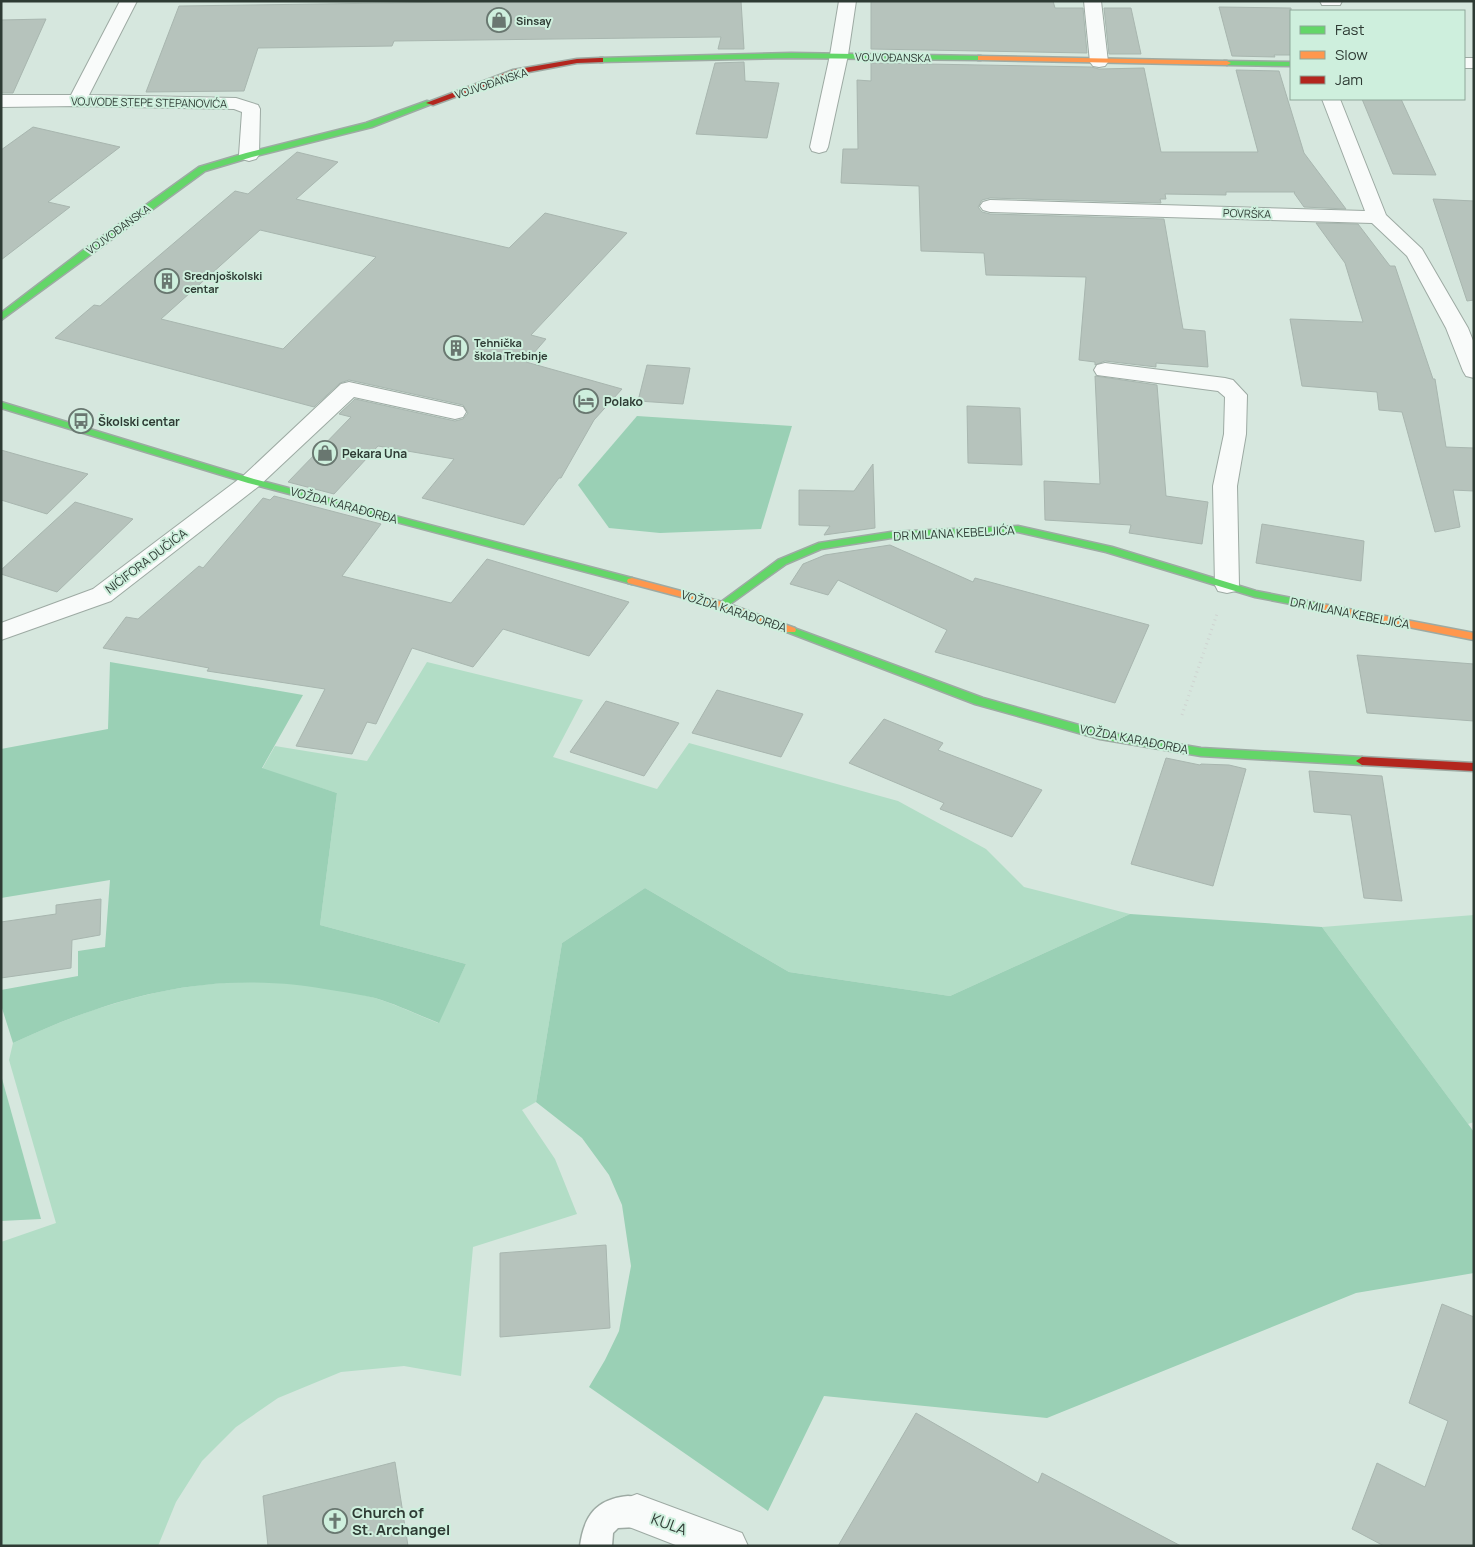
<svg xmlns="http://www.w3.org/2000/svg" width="1475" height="1547" font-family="Manrope,sans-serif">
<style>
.green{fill:#b2ddc6}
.forest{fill:#9ad0b5}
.building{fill:#b6c3bc;stroke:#a8b6af;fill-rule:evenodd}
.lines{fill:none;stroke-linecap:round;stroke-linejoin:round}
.lane-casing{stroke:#9daaa3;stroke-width:3}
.street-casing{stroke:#9daaa3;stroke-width:2}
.fast-casing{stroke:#9daaa3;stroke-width:3}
.slow-casing{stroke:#9daaa3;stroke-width:3}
.jam-casing{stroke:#9daaa3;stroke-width:3}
.path{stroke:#cfd4d1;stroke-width:3;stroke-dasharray:1 4;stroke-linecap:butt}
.lane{fill:#f9fbfa;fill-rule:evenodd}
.street{fill:#f9fbfa;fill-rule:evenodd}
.fast{fill:#63d668;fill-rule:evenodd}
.slow{fill:#ff974d;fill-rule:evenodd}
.jam{fill:#b3261e;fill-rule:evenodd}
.labels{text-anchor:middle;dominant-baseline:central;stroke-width:4;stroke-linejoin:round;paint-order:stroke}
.far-poi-label{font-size:11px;font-weight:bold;fill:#2e3b34;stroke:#ceefdd;text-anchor:start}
.far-street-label{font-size:11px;fill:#2e3b34;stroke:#ceefdd}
.poi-label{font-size:12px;font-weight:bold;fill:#2e3b34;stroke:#ceefdd;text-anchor:start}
.street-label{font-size:12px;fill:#2e3b34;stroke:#ceefdd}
.near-poi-label{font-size:15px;font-weight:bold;fill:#2e3b34;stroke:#ceefdd;text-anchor:start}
.near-street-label{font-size:15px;fill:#2e3b34;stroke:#ceefdd}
</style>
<rect width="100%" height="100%" fill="#d6e7de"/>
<g class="green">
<path d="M427,662L583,700L553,757L657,789L689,743L898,801L986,849L1024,887L1130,914L950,996L789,972L645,888L562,943L536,1102L522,1110L555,1159L577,1214L473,1247L461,1376L404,1366L341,1372L278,1398L236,1427L202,1461L176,1502L158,1546H1V1242L56,1223L9,1060L13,1043C130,988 246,963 375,998C396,1004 417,1015 438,1023L466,964L320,925L337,793L262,769L275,746L367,761Z"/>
<polygon points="1474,915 1474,1122 1468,1124 1322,927"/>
</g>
<g class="forest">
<polygon points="637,416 792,426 761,529 660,533 609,528 578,485"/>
<path d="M110,662L303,695L262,768L337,793L320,925L466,964L439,1023C418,1015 396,1004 375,998C363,995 350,993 337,991C219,968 120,993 13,1043L1,1005V990L78,976V951L105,947L110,880L1,898V749L108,729Z"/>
<polygon points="645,888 789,972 950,996 1130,914 1322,927 1474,1132 1474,1273 1356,1293 1047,1418 824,1396 768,1511 589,1387 605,1360 619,1331 631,1266 622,1205 609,1175 582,1138 536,1102 562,943"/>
<polygon points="1,1075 41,1219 1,1221"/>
</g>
<g class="building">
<polygon points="529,1 741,1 744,49 718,49 721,37 394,41 392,46 258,48 244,91 146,92 179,6"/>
<polygon points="871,1 1053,1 1055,8 1083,8 1087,53 871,49"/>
<polygon points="1219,7 1291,8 1291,55 1274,55 1275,57 1232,56"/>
<polygon points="1104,8 1131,8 1141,54 1109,54"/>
<polygon points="46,19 13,93 1,93 1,20"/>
<polygon points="744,62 745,81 779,83 767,138 696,134 715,63"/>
<polygon points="871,63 1091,67 1099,69 1144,68 1161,152 1258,152 1236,70 1279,71 1304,153 1346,209 1304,207 1294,193 1295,192 1226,192 1226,195 1165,194 1166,199 1160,199 1161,203 990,198 982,200 978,207 982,212 990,214 1164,219 1183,329 1205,331 1208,367 1156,363 1156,367 1105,361 1095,365 1095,362 1079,360 1086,277 986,275 984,253 921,251 919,186 841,183 843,149 858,149 857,80 871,81"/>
<polygon points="1362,99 1401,99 1436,175 1393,174"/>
<polygon points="33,127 120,147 48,202 70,207 1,260 1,150"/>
<path d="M297,152L338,162L296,199L509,248L545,213L627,233L531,335L546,339L526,362L622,389L594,420L561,478H559L524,525L422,498L454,459L378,446L334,494L288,482L351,417L339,414L355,399L455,421L463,419L468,413L463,405L349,380L340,383L314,407L55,338L94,305L100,306L235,191L248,194ZM260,230L376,257L283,349L161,319Z"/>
<polygon points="1433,199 1474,201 1474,300 1467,301"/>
<polygon points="1316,223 1358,224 1390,266 1395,266 1433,379 1435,379 1446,447 1474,448 1474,491 1453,490 1460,527 1435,532 1402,412 1379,410 1377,392 1302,386 1290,319 1363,322 1345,263"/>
<polygon points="647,365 690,368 683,404 638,401"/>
<polygon points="1095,376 1157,385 1166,496 1208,502 1202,544 1129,533 1131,525 1045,520 1044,481 1100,484"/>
<polygon points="967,406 1020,408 1022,465 968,463"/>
<polygon points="1,450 40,461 88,474 47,514 1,500"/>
<polygon points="873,464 875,528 824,535 830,526 799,525 799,490 854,491"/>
<polygon points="274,496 381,524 342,576 451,603 487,559 629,602 589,656 503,629 473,667 412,648 376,724 367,722 352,754 296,746 325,689 207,671 209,668 103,648 126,617 138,619 199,566 203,568 263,498 270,500"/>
<polygon points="75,502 133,519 57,592 1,574 1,570"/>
<polygon points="1262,524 1364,541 1361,581 1256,563"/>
<polygon points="890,545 973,582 975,578 1149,625 1115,703 935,652 947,630 838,580 828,595 790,584 803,564 825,555"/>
<polygon points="1357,655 1474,664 1474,721 1367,713"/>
<polygon points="717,690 803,714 781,757 692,733"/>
<polygon points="606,701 679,723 644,776 570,752"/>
<polygon points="884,719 943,743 938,750 1042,790 1012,837 940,809 944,803 849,763"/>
<polygon points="1166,758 1200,765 1201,764 1229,765 1246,769 1213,886 1131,864"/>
<polygon points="1309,771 1382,776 1402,901 1364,898 1351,815 1314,812"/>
<polygon points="101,899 100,935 72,940 71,968 1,978 1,922 56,914 56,905"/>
<polygon points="606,1245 610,1328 500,1337 500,1253"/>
<polygon points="1442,1304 1474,1317 1474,1546 1384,1546 1352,1529 1377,1463 1425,1487 1448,1421 1409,1403"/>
<polygon points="916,1413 1038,1483 1042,1473 1181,1546 838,1546"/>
<polygon points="395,1462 408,1546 268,1546 263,1496"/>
</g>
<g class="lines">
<defs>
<path id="lane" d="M628,1496L637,1497L648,1501L652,1512L648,1523L637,1527L618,1528L613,1533L612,1546H580C584,1516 596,1499 628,1496Z"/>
<g id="street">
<polygon points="120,1 137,1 89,95 236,98 258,105 260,109 259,155 256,159 249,161 242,159 239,155 242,112 234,109 77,106 1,107 1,95 71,95"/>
<polygon points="839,1 856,1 848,55 828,147 826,151 819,153 812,151 810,147 830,55"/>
<polygon points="1084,1 1101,1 1108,62 1105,66 1099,67 1093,66 1090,62"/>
<polygon points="1320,1 1342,1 1340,5 1322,5"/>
<rect x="1464" y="58" width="10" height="10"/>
<polygon points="1322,99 1340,99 1386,215 1422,249 1468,328 1474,343 1474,378 1466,376 1463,371 1446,328 1407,256 1372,223 990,212 983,210 980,206 983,202 990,200 1365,211"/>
<polygon points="1105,363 1225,378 1233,380 1247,395 1246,434 1237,486 1239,585 1236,591 1227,593 1218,591 1215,585 1213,486 1224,434 1225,397 1218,391 1097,375 1094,370 1097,365"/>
<polygon points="349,382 463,407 466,412 463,417 455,419 354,397 259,486 111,601 1,640 1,623 93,589 243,476 341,384"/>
<polygon points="637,1494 742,1533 748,1546 678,1546 624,1525 618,1512 624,1499"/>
</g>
<g id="fast">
<polygon points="791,53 981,56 985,58 981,60 791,58 600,62 596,60 600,58"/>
<polygon points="1224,61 1291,62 1291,66 1227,65 1223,63"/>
<polygon points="427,101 434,103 372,127 252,157 205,171 1,320 1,313 82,251 199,167 246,153 366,123"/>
<polygon points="1,402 254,479 632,578 637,581 632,584 248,483 1,408"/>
<polygon points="1018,526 1112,547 1256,591 1317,603 1322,606 1317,609 1255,597 1106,552 1018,532 891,538 821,549 786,564 726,607 722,608 717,605 778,560 819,543 891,532"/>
<polygon points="791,627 983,698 1100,731 1201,748 1362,757 1368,761 1362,765 1201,756 1100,739 975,704 787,632 786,630 787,628"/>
</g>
<g id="slow">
<polygon points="978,56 1227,61 1231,63 1227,65 981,60 978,60"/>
<polygon points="632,578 726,603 795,628 796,630 795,632 787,632 719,607 628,583 627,581 628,579"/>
<polygon points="1317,603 1474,633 1474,640 1313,608 1312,606 1313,604"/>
</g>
<g id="jam">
<polygon points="600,58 603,58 603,62 577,63 518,74 433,105 426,103 513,70 577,59"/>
<polygon points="1362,757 1474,763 1474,771 1362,765 1356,761"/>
</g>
</defs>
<use href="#lane" class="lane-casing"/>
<use href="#street" class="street-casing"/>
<use href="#fast" class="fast-casing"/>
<use href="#slow" class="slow-casing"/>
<use href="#jam" class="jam-casing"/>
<polyline class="path" points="1182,715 1217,614"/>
<use href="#lane" class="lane"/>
<use href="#street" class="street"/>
<use href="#fast" class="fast"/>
<use href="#slow" class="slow"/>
<use href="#jam" class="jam"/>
</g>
<defs>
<symbol id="shop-ring" viewBox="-11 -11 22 22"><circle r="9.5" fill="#ceefdd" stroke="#697770" stroke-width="1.5"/><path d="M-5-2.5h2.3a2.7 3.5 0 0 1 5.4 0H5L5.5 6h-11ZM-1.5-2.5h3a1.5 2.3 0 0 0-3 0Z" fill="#697770"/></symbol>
<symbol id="building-ring" viewBox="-11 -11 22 22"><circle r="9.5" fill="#ceefdd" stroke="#697770" stroke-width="1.5"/><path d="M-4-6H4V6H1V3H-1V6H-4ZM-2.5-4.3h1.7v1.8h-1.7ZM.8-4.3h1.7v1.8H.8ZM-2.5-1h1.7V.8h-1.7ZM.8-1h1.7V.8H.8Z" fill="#697770"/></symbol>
<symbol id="hotel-ring" viewBox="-11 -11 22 22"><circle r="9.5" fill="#ceefdd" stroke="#697770" stroke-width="1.5"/><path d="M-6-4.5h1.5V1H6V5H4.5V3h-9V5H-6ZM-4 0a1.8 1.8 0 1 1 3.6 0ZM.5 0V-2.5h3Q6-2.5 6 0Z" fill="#697770"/></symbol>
<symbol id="bus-ring" viewBox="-11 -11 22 22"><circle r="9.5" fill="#ceefdd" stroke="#697770" stroke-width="1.5"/><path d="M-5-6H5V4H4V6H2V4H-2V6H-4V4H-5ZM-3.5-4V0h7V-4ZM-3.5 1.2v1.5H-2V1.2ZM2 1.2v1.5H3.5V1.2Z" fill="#697770"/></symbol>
<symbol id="church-ring" viewBox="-11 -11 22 22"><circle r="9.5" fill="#ceefdd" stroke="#697770" stroke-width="1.5"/><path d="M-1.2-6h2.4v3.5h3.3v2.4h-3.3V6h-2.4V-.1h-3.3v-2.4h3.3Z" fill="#697770"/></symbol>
</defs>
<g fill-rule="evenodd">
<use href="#shop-ring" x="485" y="6" width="28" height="28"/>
<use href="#building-ring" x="153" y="267" width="28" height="28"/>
<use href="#building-ring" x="442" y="334" width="28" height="28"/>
<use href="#hotel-ring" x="572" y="387" width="28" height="28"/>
<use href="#bus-ring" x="67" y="407" width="28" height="28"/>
<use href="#shop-ring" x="311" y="439" width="28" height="28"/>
<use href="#church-ring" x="321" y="1507" width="28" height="28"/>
</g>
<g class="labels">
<g class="far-poi-label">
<text x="516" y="20">Sinsay</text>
<text x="184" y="275">Srednjoškolski<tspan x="184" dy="13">centar</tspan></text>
<text x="474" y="342">Tehnička<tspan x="474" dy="13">škola Trebinje</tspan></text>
</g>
<g class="far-street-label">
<text transform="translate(893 57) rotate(1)">VOJVOĐANSKA</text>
<text transform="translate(491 83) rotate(-18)">VOJVOĐANSKA</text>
<text transform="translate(149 102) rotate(1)">VOJVODE STEPE STEPANOVIĆA</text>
<text transform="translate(1247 213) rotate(2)">POVRŠKA</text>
<text transform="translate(118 229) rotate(-36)">VOJVOĐANSKA</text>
</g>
<g class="poi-label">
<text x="604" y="401">Polako</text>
<text x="98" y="421">Školski centar</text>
<text x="342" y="453">Pekara Una</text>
</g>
<g class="street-label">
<text transform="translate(344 505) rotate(15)">VOŽDA KARAĐORĐA</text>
<text transform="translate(954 533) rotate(-3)">DR MILANA KEBELJIĆA</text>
<text transform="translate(146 561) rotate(-37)">NIĆIFORA DUČIĆA</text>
<text transform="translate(734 611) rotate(18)">VOŽDA KARAĐORĐA</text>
<text transform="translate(1350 613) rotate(11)">DR MILANA KEBELJIĆA</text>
<text transform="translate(1134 739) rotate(11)">VOŽDA KARAĐORĐA</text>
</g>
<g class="near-poi-label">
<text x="352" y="1512">Church of<tspan x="352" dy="17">St. Archangel</tspan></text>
</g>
<g class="near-street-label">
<text transform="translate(669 1524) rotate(20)">KULA</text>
</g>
</g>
<rect width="1475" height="1547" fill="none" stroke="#2e3b34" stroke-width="5"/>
<rect x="1290" y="10" width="175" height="90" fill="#ceefdd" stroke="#8ea799"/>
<rect x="1300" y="26" width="25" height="8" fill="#63d668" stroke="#8ea799"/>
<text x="1335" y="35" font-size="15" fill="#2e3b34">Fast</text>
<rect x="1300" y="51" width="25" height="8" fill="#ff974d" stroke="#8ea799"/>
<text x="1335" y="60" font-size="15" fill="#2e3b34">Slow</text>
<rect x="1300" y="76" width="25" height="8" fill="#b3261e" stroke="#8ea799"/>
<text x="1335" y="85" font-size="15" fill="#2e3b34">Jam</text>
</svg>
